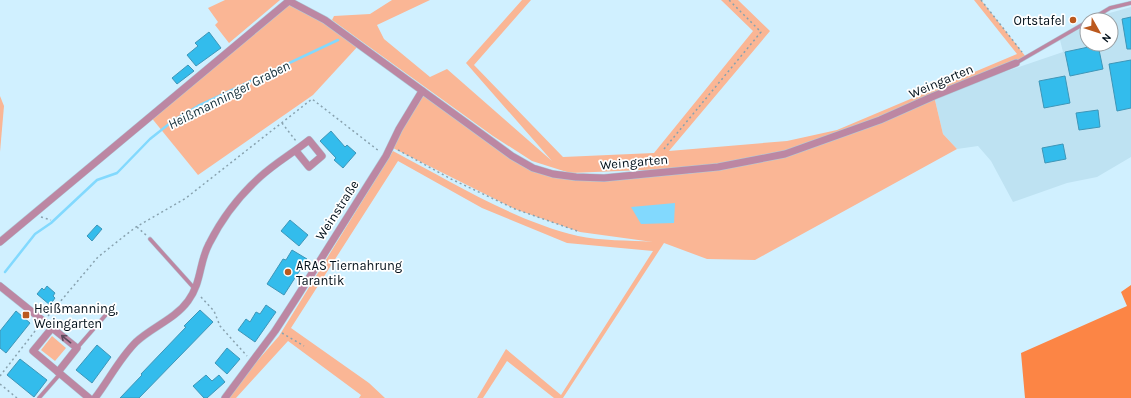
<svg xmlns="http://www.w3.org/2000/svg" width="1131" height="398" font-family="Karla,sans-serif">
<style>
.built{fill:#bee2f2}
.green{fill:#fab695}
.forest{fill:#fc8545}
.water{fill:#82d9fe}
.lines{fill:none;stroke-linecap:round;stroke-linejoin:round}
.stream{stroke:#82d9fe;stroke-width:2.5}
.building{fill:#33bcec;stroke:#3e96b8}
.lane-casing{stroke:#afccda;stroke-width:4.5}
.street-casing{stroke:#afccda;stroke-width:8}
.path{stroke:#88a2af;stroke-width:1.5;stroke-dasharray:2 3;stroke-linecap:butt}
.lane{stroke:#bc87a3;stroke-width:3.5}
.street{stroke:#bc87a3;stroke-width:7}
.oneway{stroke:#5e4b5e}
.poi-dot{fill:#bb591e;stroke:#fff;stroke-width:1.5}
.labels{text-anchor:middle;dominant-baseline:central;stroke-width:3.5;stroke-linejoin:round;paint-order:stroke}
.poi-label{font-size:13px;fill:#000f19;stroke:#fff;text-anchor:start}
.street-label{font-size:13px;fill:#000f19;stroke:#fff}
.water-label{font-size:14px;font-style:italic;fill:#142f3a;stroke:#fff}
</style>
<rect width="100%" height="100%" fill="#d0f0ff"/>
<polygon class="built" points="1131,7 1131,157 1097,177 1067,183 1013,202 991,161 978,146 957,149 943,134 934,96 1063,52 1060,40 1087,25 1087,44 1111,44 1111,20 1095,20 1106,14"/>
<g class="green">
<polygon points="225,0 280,0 229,43 215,25 218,22 208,8"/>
<path d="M392,0H430L377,25L384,39L430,77L447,69L552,161L466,63L522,0H531L474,65L563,157L654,153L753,31L721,0H738L770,31L669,151L787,141L837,130L1017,54L974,0H981L1026,57L934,96L943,134L957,149L755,260L707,259L664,243L563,398H554L507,361L483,398H477L506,349L561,395L653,251L567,243L482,208L398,161L291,328L369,383L385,398H359L361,395L288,341L236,398H225L279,336L393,151C452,182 512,220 578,236C599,241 630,240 653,242L580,232L515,209L391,147L422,91L533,168L576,177L654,172L687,174L746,162L718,167L570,173L532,161L493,136L332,20L334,16L370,14Z"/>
<polygon points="289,1 359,45 313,95 198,175 150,116"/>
<polygon points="0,96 4,106 0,152"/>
<polygon points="52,336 66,348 55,361 41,350"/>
</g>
<polygon class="forest" points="1131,285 1131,398 1025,398 1021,353 1127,306 1121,292"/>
<polygon class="water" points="675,203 674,223 641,224 631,207"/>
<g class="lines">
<polyline class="stream" points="5,272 35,234 51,223 97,180 117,173 150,139 174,120 198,106 338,40"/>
</g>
<g class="building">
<polygon points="1131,17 1131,49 1127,49 1122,19"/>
<polygon points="209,32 221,48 196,66 187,55 198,46 195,43"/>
<polygon points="1098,45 1103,69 1070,76 1065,52"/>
<polygon points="1131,60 1131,108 1117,111 1109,64"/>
<polygon points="188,65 194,71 177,84 172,78"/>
<polygon points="1065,76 1070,103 1044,108 1039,81"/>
<polygon points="1098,110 1100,127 1079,130 1076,113"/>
<polygon points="331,131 345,147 347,145 356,153 343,168 334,160 336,158 320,141"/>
<polygon points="1063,144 1066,159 1045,163 1042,148"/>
<polygon points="290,220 308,235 299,246 281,231"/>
<polygon points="97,225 102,229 92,241 87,236"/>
<polygon points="292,250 307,259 284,295 267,284 283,259 286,260"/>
<polygon points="47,286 55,293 53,296 55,298 50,305 37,294 42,288 44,290"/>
<polygon points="266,305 276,312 255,342 238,330 246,319 250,322 256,312 260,314"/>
<polygon points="200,310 213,322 139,398 120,398 142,375 141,374 186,327 184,326"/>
<polygon points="16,311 30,323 6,353 0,348 0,331"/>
<polygon points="97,345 111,357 92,383 76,370"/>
<polygon points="227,348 240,359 227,374 215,363"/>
<polygon points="20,359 47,380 34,397 7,375"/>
<polygon points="206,375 212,381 219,375 225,382 207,398 204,398 193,386"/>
</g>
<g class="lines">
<defs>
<g id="lane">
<polyline points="1090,20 1110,8 1131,3"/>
<polyline points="1016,63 1087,22"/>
<polyline points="150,239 194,288"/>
<polyline points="77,348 110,310"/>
<polyline points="39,398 60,374"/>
</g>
<g id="street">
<polyline points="289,1 325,20 512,156 533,168 553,174 576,177 604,178 718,167 785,154 880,120 934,96 1016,63"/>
<polyline points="0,242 290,0"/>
<polyline points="0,286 77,348 58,372"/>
<polyline points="52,328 33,351 89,398"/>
<path d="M95,398C109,380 119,359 136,342C152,327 175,319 188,301C202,282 199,262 209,244C221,220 240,195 260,177C275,163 293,153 309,140L322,156L309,167L296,151"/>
<polyline points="225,398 275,331 297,297 386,156 399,129 422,91"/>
</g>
</defs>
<use href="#lane" class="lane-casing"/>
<use href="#street" class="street-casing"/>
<g class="path">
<polyline points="981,0 1022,52"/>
<polyline points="282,123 296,141"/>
<polyline points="664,149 761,32 729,0"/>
<polyline points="398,150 451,179 515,209 580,232"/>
<polyline points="41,217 51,220"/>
<polyline points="137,227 146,235"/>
<polyline points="201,297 214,311 220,326 247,356"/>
<polyline points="48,316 98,257 118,241 136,227 186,198 312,99 379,151"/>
<polyline points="282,333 304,346"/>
<polyline points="0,376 39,326"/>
<polyline points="0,384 17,398"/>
</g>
<use href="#lane" class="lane"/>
<use href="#street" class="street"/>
</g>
<defs><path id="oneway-shaft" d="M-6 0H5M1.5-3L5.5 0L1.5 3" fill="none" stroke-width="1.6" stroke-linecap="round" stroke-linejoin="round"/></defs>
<use class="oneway" href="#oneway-shaft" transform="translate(66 339) rotate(-141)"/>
<g class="poi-dot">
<circle cx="1073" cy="20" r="4"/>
<circle cx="288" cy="272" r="4"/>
<rect x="22" y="311" width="8" height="8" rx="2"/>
</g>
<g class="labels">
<g class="poi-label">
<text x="1065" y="20" text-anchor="end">Ortstafel</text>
<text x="296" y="265">ARAS Tiernahrung<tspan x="296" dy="15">Tarantik</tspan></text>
<text x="34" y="308">Heißmanning,<tspan x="34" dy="15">Weingarten</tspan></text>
</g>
<g class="street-label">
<text transform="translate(941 81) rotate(-23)">Weingarten</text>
<text transform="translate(634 162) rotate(-5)">Weingarten</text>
<text transform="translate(337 210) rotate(-57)">Weinstraße</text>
</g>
<g class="water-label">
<text transform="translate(229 95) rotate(-27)">Heißmanninger Graben</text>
</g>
</g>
<g transform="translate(1099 32) rotate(129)"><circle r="19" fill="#ffffff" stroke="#999fa3"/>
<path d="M0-3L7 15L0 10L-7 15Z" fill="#bb591e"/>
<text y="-6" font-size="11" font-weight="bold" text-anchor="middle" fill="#000f19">N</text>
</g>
</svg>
